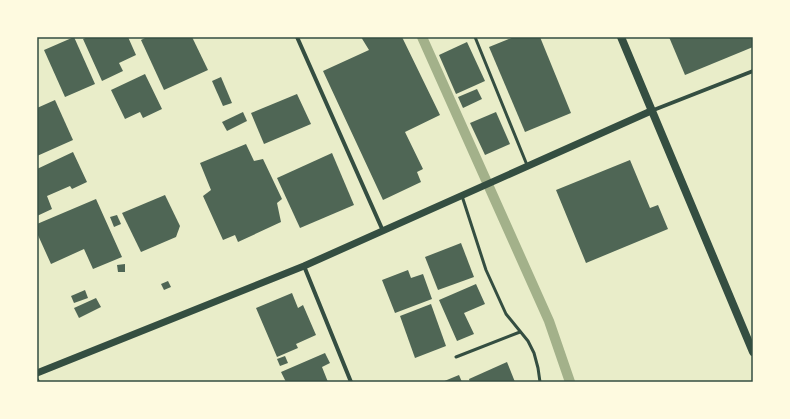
<svg xmlns="http://www.w3.org/2000/svg" width="790" height="419" font-family="'Public Sans',sans-serif">
<style>
.lines{fill:none;stroke-linecap:round;stroke-linejoin:round}
.stream{stroke:#a3b18a;stroke-width:10}
.building{fill:#4f6655}
.service{stroke:#344e41;stroke-width:3}
.minor{stroke:#344e41;stroke-width:4}
.tertiary{stroke:#344e41;stroke-width:7}
.secondary{stroke:#344e41;stroke-width:8}
.neatline{fill:none;stroke:#344e41;stroke-width:1.5}
</style>
<rect width="100%" height="100%" fill="#e9edc9"/>
<g class="lines">
<polyline class="stream" points="422,37 549,321 570,382"/>
</g>
<g class="building">
<polygon points="74,37 95,84 65,97 44,50"/>
<polygon points="88,37 128,37 136,55 119,63 123,71 102,81 83,39"/>
<polygon points="147,37 192,37 208,70 164,90 141,40"/>
<polygon points="361,37 402,37 440,115 405,132 423,169 417,172 421,182 383,200 323,71 369,50"/>
<polygon points="514,37 540,37 571,113 525,132 489,47"/>
<polygon points="669,37 753,37 753,47 685,75"/>
<polygon points="467,42 485,81 456,94 439,55"/>
<polygon points="145,74 162,109 143,118 140,112 125,119 111,90"/>
<polygon points="221,77 232,103 223,106 212,81"/>
<polygon points="477,89 482,99 463,108 458,97"/>
<polygon points="297,94 311,124 264,144 251,113"/>
<polygon points="55,100 73,140 37,156 37,108"/>
<polygon points="243,112 247,121 227,131 222,122"/>
<polygon points="496,112 510,144 485,155 470,123"/>
<polygon points="246,144 254,161 263,159 282,199 277,203 281,222 238,242 235,235 223,240 203,196 211,190 200,163"/>
<polygon points="73,152 87,182 72,189 70,186 47,196 52,209 37,216 37,169"/>
<polygon points="332,153 354,205 300,228 277,178"/>
<polygon points="630,160 650,208 658,205 668,229 586,263 556,190"/>
<polygon points="165,195 180,226 176,237 141,252 122,213"/>
<polygon points="96,199 122,257 93,269 84,249 51,264 37,233 37,224"/>
<polygon points="117,215 121,224 114,227 110,217"/>
<polygon points="461,243 474,277 438,290 425,257"/>
<polygon points="125,264 125,272 118,272 117,265"/>
<polygon points="408,270 411,278 423,274 432,299 395,313 382,280"/>
<polygon points="168,281 171,287 164,290 161,284"/>
<polygon points="476,284 485,304 464,313 474,334 457,341 439,300"/>
<polygon points="85,290 88,298 74,303 71,296"/>
<polygon points="292,293 298,308 303,305 316,335 296,344 298,348 277,357 256,308"/>
<polygon points="96,298 101,307 79,318 74,308"/>
<polygon points="431,304 446,346 415,358 400,316"/>
<polygon points="325,353 330,363 322,367 328,382 286,382 281,372"/>
<polygon points="285,356 288,363 280,366 277,359"/>
<polygon points="507,362 515,382 470,382 469,379"/>
<polygon points="459,375 462,382 442,382"/>
</g>
<g class="lines">
<g class="service">
<polyline points="475,37 527,165"/>
<polyline points="462,196 486,270 506,314 528,341 534,353 538,368 540,382"/>
<polyline points="456,357 520,332"/>
</g>
<g class="minor">
<polyline points="297,37 383,231"/>
<polyline points="651,111 753,71"/>
<polyline points="304,266 351,382"/>
<polyline points="37,380 38,382"/>
</g>
<polyline class="tertiary" points="37,373 304,266 651,111"/>
<polyline class="secondary" points="621,37 753,352"/>
</g>
<rect width="790" height="419" fill="none" stroke="#fefae0" stroke-width="76"/>
<rect x="38" y="38" width="714" height="343" class="neatline"/>
</svg>
